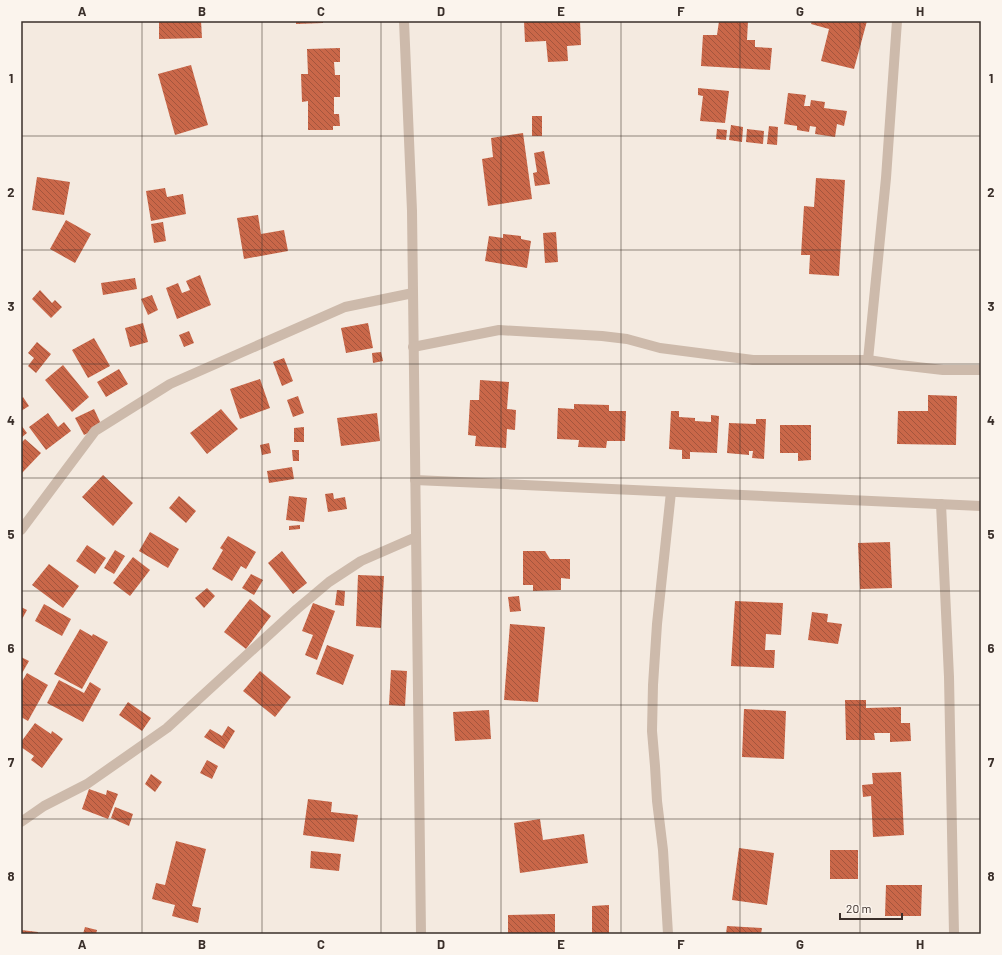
<svg xmlns="http://www.w3.org/2000/svg" width="1002" height="955" font-family="Barlow,sans-serif">
<style>
.building{fill:url(#building-back-hatch)}
.lines{fill:none;stroke-linecap:round;stroke-linejoin:round}
.street{stroke:#cdbaab;stroke-width:10}
.grid{fill:none;stroke:#3a2f2a;stroke-width:1;stroke-opacity:0.55}
.neatline{fill:none;stroke:#3a2f2a;stroke-width:1.5}
.grid-label{font-size:13px;text-anchor:middle;font-weight:bold;fill:#3a2f2a}
</style>
<defs>
<pattern id="building-back-hatch" width="6" height="6" patternUnits="userSpaceOnUse"><rect width="6" height="6" fill="#c96749"/><path d="M-1 5l2 2M0 0l6 6M5-1l2 2" fill="none" stroke="#a4553d"/></pattern>
</defs>
<rect width="100%" height="100%" fill="#f4eae0"/>
<g class="building">
<polygon points="159,21 201,21 202,38 159,39"/>
<polygon points="296,21 323,21 323,23 296,24"/>
<polygon points="524,21 580,21 581,45 567,46 568,61 548,62 546,41 525,42"/>
<polygon points="719,21 748,21 747,40 755,40 755,47 772,48 770,70 701,66 703,35 717,35"/>
<polygon points="812,21 867,21 854,69 821,61 829,29 811,24"/>
<polygon points="340,48 340,62 334,62 335,75 340,75 340,97 334,97 334,114 339,114 340,126 333,126 333,130 308,130 308,101 302,102 301,74 308,74 307,49"/>
<polygon points="191,65 208,125 175,135 158,74"/>
<polygon points="698,88 729,91 725,123 700,121 703,96 698,95"/>
<polygon points="788,93 806,95 804,106 810,106 811,100 825,102 824,108 847,111 844,126 837,124 835,137 815,134 816,127 810,126 809,132 797,130 797,126 784,124"/>
<rect x="532" y="116" width="10" height="20"/>
<polygon points="731,125 743,127 742,142 729,140"/>
<polygon points="769,126 778,127 777,145 767,144"/>
<polygon points="717,129 727,130 726,140 716,139"/>
<polygon points="747,129 764,131 763,144 746,142"/>
<polygon points="523,133 532,199 488,206 482,159 493,157 491,138"/>
<polygon points="544,151 550,184 535,186 533,173 537,172 534,153"/>
<polygon points="37,177 70,182 64,215 32,210"/>
<polygon points="816,178 845,180 839,276 809,274 810,255 801,255 804,206 814,207"/>
<polygon points="165,188 167,197 183,194 186,214 151,221 146,191"/>
<polygon points="258,215 261,234 284,230 288,251 244,259 237,218"/>
<polygon points="66,220 91,234 75,263 50,249"/>
<polygon points="163,222 166,241 154,243 151,224"/>
<polygon points="556,232 558,262 545,263 543,233"/>
<polygon points="503,234 521,236 521,239 531,241 527,268 485,261 489,236 503,238"/>
<polygon points="200,275 211,305 177,319 166,288 178,283 182,293 190,290 186,281"/>
<polygon points="135,278 137,289 103,295 101,283"/>
<polygon points="40,290 52,303 55,300 62,307 51,318 32,299"/>
<polygon points="152,295 158,310 148,315 141,299"/>
<polygon points="143,323 148,342 130,347 125,328"/>
<polygon points="368,323 373,348 346,353 341,328"/>
<polygon points="189,331 194,343 184,347 179,335"/>
<polygon points="94,338 110,366 88,378 72,350"/>
<polygon points="37,342 51,354 36,373 28,366 34,358 28,353"/>
<polygon points="381,352 383,361 373,363 372,353"/>
<polygon points="284,358 293,381 282,386 273,362"/>
<polygon points="63,365 89,397 72,412 45,380"/>
<polygon points="119,369 128,384 106,397 97,382"/>
<polygon points="260,379 270,408 240,419 230,389"/>
<polygon points="480,380 509,382 507,409 516,410 515,430 507,429 506,448 475,446 476,436 468,435 470,400 479,400"/>
<polygon points="928,395 957,396 956,445 897,444 898,411 928,411"/>
<polygon points="298,396 304,413 293,417 287,400"/>
<polygon points="23,397 29,406 21,411 21,399"/>
<polygon points="574,404 609,405 609,411 626,411 625,441 607,441 606,448 578,447 579,440 557,439 558,408 574,409"/>
<polygon points="94,409 102,426 84,435 75,418"/>
<polygon points="221,409 238,429 207,454 190,433"/>
<polygon points="671,411 679,411 679,417 695,418 695,421 711,422 711,415 719,416 717,453 690,452 690,459 682,459 682,450 669,449"/>
<polygon points="48,413 58,427 64,422 71,431 46,450 29,427"/>
<polygon points="377,413 380,441 341,446 337,418"/>
<polygon points="756,419 766,419 764,459 752,458 753,451 749,451 749,455 727,453 729,423 756,424"/>
<polygon points="21,425 27,433 21,438"/>
<polygon points="780,425 811,425 811,460 798,461 798,453 780,453"/>
<polygon points="304,427 304,442 294,442 294,428"/>
<polygon points="25,439 41,453 21,474 21,443"/>
<polygon points="269,443 271,453 262,455 260,445"/>
<polygon points="292,450 299,450 299,461 293,461"/>
<polygon points="292,467 294,479 269,483 267,471"/>
<polygon points="103,475 133,503 113,526 82,497"/>
<polygon points="333,493 334,499 345,497 347,509 328,512 325,494"/>
<polygon points="179,496 196,511 186,523 169,508"/>
<polygon points="289,496 307,498 304,522 286,520"/>
<polygon points="300,525 300,529 289,530 289,526"/>
<polygon points="150,532 179,549 168,568 139,551"/>
<polygon points="228,536 256,552 246,569 241,566 232,581 212,569 223,550 220,548"/>
<polygon points="890,542 892,588 860,589 858,543"/>
<polygon points="87,545 106,558 95,574 76,561"/>
<polygon points="115,550 125,556 114,574 104,568"/>
<polygon points="282,551 307,583 293,594 268,563"/>
<polygon points="523,551 545,551 550,559 570,559 570,579 561,578 561,590 533,591 533,585 523,585"/>
<polygon points="133,557 150,570 130,596 113,583"/>
<polygon points="49,564 79,586 63,608 32,585"/>
<polygon points="251,574 263,580 254,595 242,588"/>
<polygon points="358,575 384,576 381,628 356,626"/>
<polygon points="207,588 215,596 204,608 195,598"/>
<polygon points="337,590 345,591 344,606 335,605"/>
<polygon points="519,596 521,611 510,612 508,597"/>
<polygon points="250,599 271,616 246,649 224,632"/>
<polygon points="735,601 783,603 781,635 766,634 765,650 775,650 774,668 731,666"/>
<polygon points="313,603 335,611 317,660 305,655 313,635 302,631"/>
<polygon points="44,604 71,619 62,636 35,621"/>
<polygon points="21,607 27,610 21,621"/>
<polygon points="812,612 828,614 827,622 842,624 838,644 808,640"/>
<polygon points="510,624 545,627 538,702 504,700"/>
<polygon points="80,629 92,636 93,634 108,642 82,689 54,674"/>
<polygon points="327,645 354,655 343,685 316,674"/>
<polygon points="21,657 29,661 21,675"/>
<polygon points="391,670 407,671 405,706 389,705"/>
<polygon points="260,671 291,697 275,717 243,691"/>
<polygon points="27,673 48,685 28,721 21,717 21,683"/>
<polygon points="59,680 84,693 90,682 101,689 83,722 47,703"/>
<polygon points="845,700 866,700 866,708 901,707 901,723 910,723 911,741 890,742 890,733 874,733 875,740 846,740"/>
<polygon points="128,702 151,718 142,731 119,715"/>
<polygon points="744,709 786,711 784,759 742,757"/>
<polygon points="489,710 491,739 455,741 453,712"/>
<polygon points="35,723 51,734 52,731 63,739 42,768 31,760 34,756 21,747 21,742"/>
<polygon points="228,726 235,731 224,749 204,737 210,729 222,736"/>
<polygon points="207,760 218,766 212,779 200,773"/>
<polygon points="901,772 904,835 873,837 871,796 863,797 862,785 873,784 872,773"/>
<polygon points="151,774 162,782 155,792 145,784"/>
<polygon points="89,789 106,795 107,790 118,794 108,819 82,809"/>
<polygon points="308,799 332,802 331,812 358,815 354,842 303,835"/>
<polygon points="115,807 133,814 129,826 111,818"/>
<polygon points="540,819 543,840 584,834 588,863 520,873 514,823"/>
<polygon points="176,841 206,849 192,906 201,908 198,923 172,916 175,905 152,899 156,883 165,885"/>
<polygon points="739,848 774,853 767,905 732,900"/>
<rect x="830" y="850" width="28" height="29"/>
<polygon points="311,851 341,854 339,871 310,868"/>
<polygon points="886,885 922,885 921,916 885,916"/>
<polygon points="609,905 609,934 592,934 592,906"/>
<polygon points="555,914 555,934 508,934 508,915"/>
<polygon points="727,926 762,928 761,934 726,934"/>
<polygon points="85,927 97,930 96,934 83,934"/>
<polygon points="21,930 38,932 38,934 21,934"/>
</g>
<g class="lines">
<g class="street">
<polyline points="404,21 412,211 421,934"/>
<polyline points="413,347 499,330 602,336 627,339 660,348 753,360 868,360 900,365 943,370 981,370"/>
<polyline points="868,360 886,178 897,21"/>
<polyline points="415,480 981,506"/>
<polyline points="941,504 949,677 954,934"/>
<polyline points="21,530 95,431 170,384 345,307 413,293"/>
<polyline points="21,822 44,806 87,784 167,728 297,609 329,582 361,561 416,537"/>
<polyline points="668,934 663,850 657,801 655,766 652,731 653,685 657,624 671,492"/>
</g>
</g>
<path class="grid" d="M142,21V934M262,21V934M381,21V934M501,21V934M621,21V934M740,21V934M860,21V934M21,136H981M21,250H981M21,364H981M21,478H981M21,591H981M21,705H981M21,819H981"/>
<rect width="1002" height="955" fill="none" stroke="#fbf4ed" stroke-width="44"/>
<path d="M840 913v6h62v-6" fill="none" stroke="#3a2f2a" stroke-width="2"/>
<text x="846" y="913" font-size="12" fill="#3a2f2a" stroke="#fbf4ed" stroke-width="3" paint-order="stroke">20 m</text>
<rect x="22" y="22" width="958" height="911" class="neatline"/>
<g class="grid-label">
<text x="82" y="16">A</text>
<text x="202" y="16">B</text>
<text x="321" y="16">C</text>
<text x="441" y="16">D</text>
<text x="561" y="16">E</text>
<text x="681" y="16">F</text>
<text x="800" y="16">G</text>
<text x="920" y="16">H</text>
<text x="11" y="83">1</text>
<text x="991" y="83">1</text>
<text x="11" y="197">2</text>
<text x="991" y="197">2</text>
<text x="11" y="311">3</text>
<text x="991" y="311">3</text>
<text x="11" y="425">4</text>
<text x="991" y="425">4</text>
<text x="11" y="539">5</text>
<text x="991" y="539">5</text>
<text x="11" y="653">6</text>
<text x="991" y="653">6</text>
<text x="11" y="767">7</text>
<text x="991" y="767">7</text>
<text x="11" y="881">8</text>
<text x="991" y="881">8</text>
<text x="82" y="949">A</text>
<text x="202" y="949">B</text>
<text x="321" y="949">C</text>
<text x="441" y="949">D</text>
<text x="561" y="949">E</text>
<text x="681" y="949">F</text>
<text x="800" y="949">G</text>
<text x="920" y="949">H</text>
</g>
</svg>
